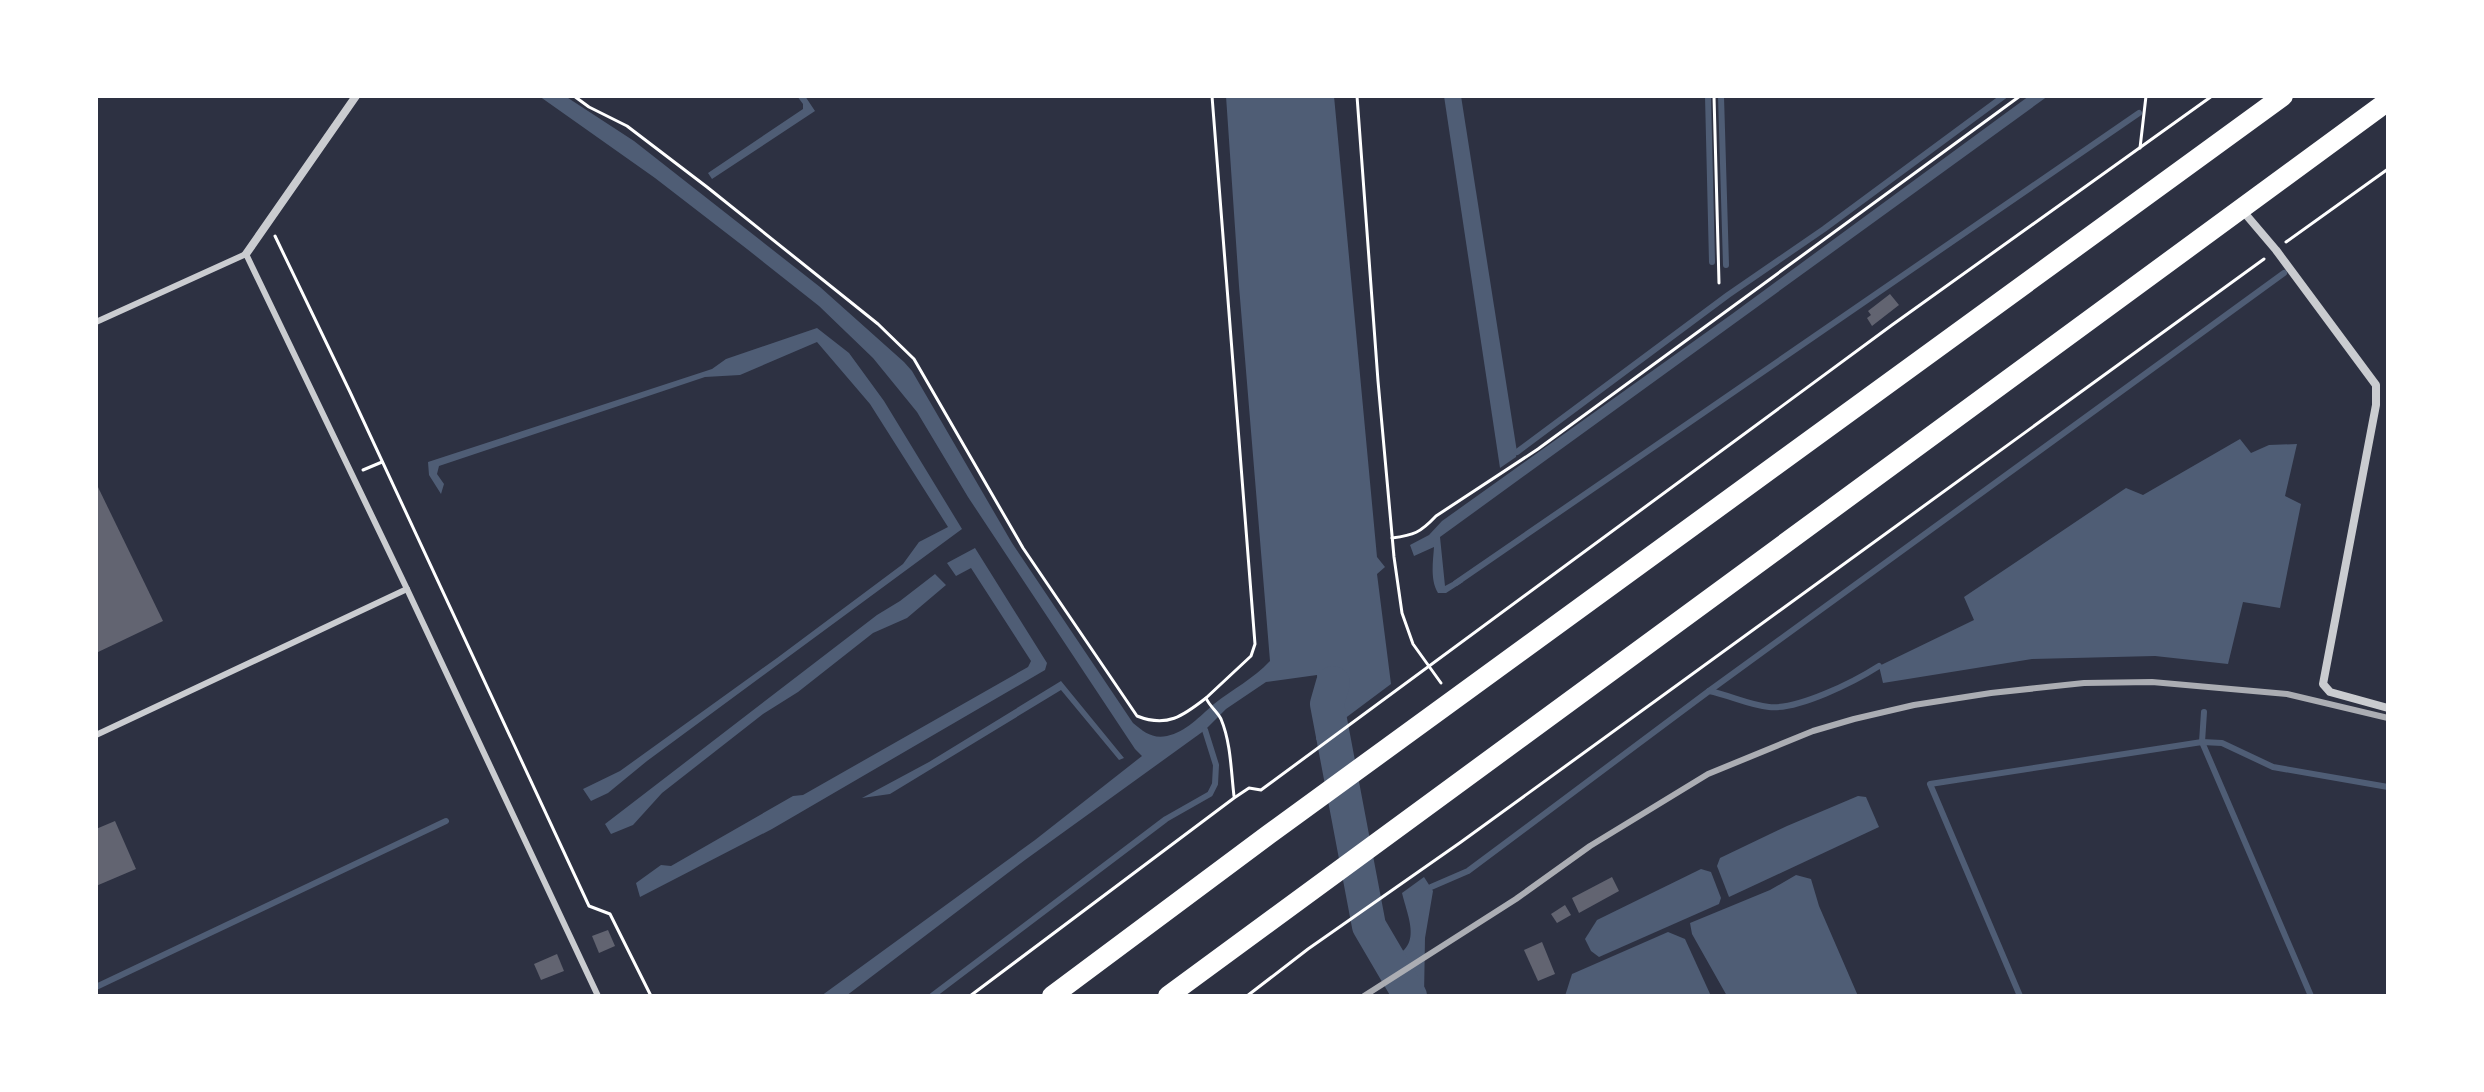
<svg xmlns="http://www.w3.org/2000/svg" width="2484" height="1092" font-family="Overpass,sans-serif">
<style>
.water{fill:#4f5d75}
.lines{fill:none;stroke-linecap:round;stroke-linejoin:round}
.stream{stroke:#4f5d75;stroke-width:6}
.river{stroke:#4f5d75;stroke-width:34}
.building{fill:#626471}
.path{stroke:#fff;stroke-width:3}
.service{stroke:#caccd0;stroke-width:6}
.minor{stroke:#caccd0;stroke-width:8}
.motorway{stroke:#fff;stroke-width:20}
.rail{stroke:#abadb3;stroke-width:6}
</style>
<rect width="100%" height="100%" fill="#2d3142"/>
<g class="water">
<path d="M539,96H565L634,141L820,287L904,362L912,371L1012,543L1133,723C1144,732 1152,739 1167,736C1186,732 1200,716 1214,704C1233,689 1253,679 1270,661L1239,286L1226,96H1334L1377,557L1385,567L1377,574L1391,684L1316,740L1319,706L1317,675L1266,682L1226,709L1205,730L1025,860L846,996H821L1035,840L1142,756L1135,749L968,497L917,412L873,358L819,306L747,249L655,178Z"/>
<polygon points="797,96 805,96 815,111 712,179 708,173 803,109 803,104"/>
<polygon points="1444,96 1461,96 1517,452 1516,457 1500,468"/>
<path d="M2029,96H2048L1440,537L1445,586L1460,578L1463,582L1446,593H1438C1430,580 1433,562 1434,547L1414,556L1410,545L1429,535L1442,521L1732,314Z"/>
<polygon points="817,328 849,353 884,401 962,529 647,761 608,793 591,801 583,789 620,771 777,658 903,564 919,542 948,527 870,404 817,342 740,375 705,377 439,466 437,474 444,484 441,494 429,475 428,462 712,369 726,359"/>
<polygon points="2240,439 2251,453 2269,445 2297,444 2285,496 2301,504 2280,608 2243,602 2228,664 2155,656 2032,659 1883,683 1879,666 1974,620 1964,597 2126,488 2143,495"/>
<polygon points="975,548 1047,663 1045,670 772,829 640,897 636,883 661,865 671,866 793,796 803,795 1028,667 1031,661 971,568 956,576 947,563"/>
<polygon points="935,574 946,585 907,618 873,633 798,692 763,714 662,793 633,825 611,834 605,824 877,615 900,601"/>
<polygon points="1061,681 1124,758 1119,760 1061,690 890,794 862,798 929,762"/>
<polygon points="1858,796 1866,797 1879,827 1729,897 1717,866 1720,858 1787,826"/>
<polygon points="1701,869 1711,872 1721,898 1719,904 1599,957 1591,951 1585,939 1597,920"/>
<polygon points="1796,875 1811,879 1819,906 1858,996 1727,996 1692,934 1690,923 1770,890"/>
<path d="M1424,877L1433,891L1425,938L1424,996H1399L1376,963L1359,924L1379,910L1391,958C1423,946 1408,918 1402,893Z"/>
<polygon points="1668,932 1685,939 1711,996 1565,996 1572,974"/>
</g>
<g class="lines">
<g class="stream">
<polyline points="1708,96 1712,262"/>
<polyline points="1721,96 1726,265"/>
<polyline points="1517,452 1728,295 1824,229 2004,96"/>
<polyline points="1456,583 2139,113"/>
<path d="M1709,691C1729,695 1749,705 1769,707C1798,710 1854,682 1879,666"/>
<polyline points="2204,712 2202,742 2311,996"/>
<polyline points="1431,887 1468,871 1709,691 2284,273"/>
<polyline points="96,987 446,821"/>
<polyline points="932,996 1166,819 1210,794 1215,784 1216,765 1205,730"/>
<polyline points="2020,996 1930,784 2202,742 2222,743 2273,767 2388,787"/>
</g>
<polyline class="river" points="1333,683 1327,704 1369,926 1410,996"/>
</g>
<g class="building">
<polygon points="1890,294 1899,305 1872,326 1867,318 1871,315 1868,311"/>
<polygon points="96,483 163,621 96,653"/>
<polygon points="115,821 136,869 96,886 96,829"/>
<polygon points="1612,877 1619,891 1579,913 1572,898"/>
<polygon points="1565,905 1571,915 1557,923 1551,914"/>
<polygon points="608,930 615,946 599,953 592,936"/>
<polygon points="1542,942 1555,974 1538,981 1524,950"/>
<polygon points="557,954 564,971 541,980 534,964"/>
</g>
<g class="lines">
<g class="path">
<path d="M574,96L589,107L627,126L707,187L878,324L914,359L1023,548L1137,716C1167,728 1183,716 1206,698"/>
<path d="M1212,96L1255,644L1251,656L1206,698C1210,707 1217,711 1221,719C1231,743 1231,771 1234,796"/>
<polyline points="1357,96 1378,381 1394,557 1402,613 1413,644 1441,683"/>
<polyline points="1714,96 1719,283"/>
<polyline points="2140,148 2146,96"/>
<polyline points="275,236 350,392 589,906 610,914 651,996"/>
<polyline points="2286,242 2388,169"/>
<polyline points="363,470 382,462"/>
<path d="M1392,538C1414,535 1420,533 1436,516L1538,449L2020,96"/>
<polyline points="970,996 1234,798 1249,788 1261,790 1892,325 2212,96"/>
<polyline points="1247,996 1308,949 1461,842 2264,259"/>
</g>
<g class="service">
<polyline points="96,322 246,254 407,589 598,996"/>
<polyline points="96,735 407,589"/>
</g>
<g class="minor">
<polyline points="2242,210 2276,250 2376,385 2376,405 2323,684 2330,692 2388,708"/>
<polyline points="246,254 356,96"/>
</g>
<g class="motorway">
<polyline points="1052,996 1268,835 2283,96"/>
<polyline points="1168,996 2388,101"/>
</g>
<polyline class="rail" points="1364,996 1516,899 1590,846 1708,774 1813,731 1854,719 1914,705 1991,693 2084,683 2152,682 2287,694 2388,718"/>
</g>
<rect width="2484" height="1092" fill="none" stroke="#ffffff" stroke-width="196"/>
</svg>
